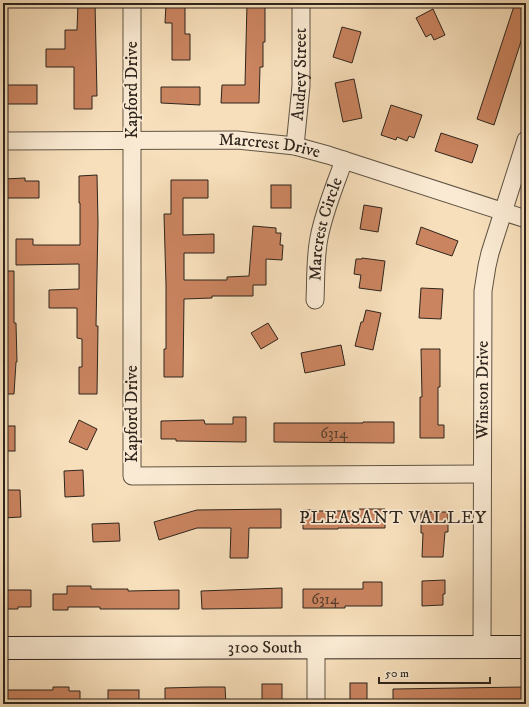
<svg xmlns="http://www.w3.org/2000/svg" width="529" height="707" font-family="'IM FELL DW Pica',serif">
<style>
.building{fill:#ca8460;stroke:#2e251c}
.lines{fill:none;stroke-linecap:round;stroke-linejoin:round}
.minor-casing{stroke:#605444;stroke-width:19}
.secondary-casing{stroke:#2e251c;stroke-width:24}
.minor{stroke:#faead3;stroke-width:17}
.secondary{stroke:#faead3;stroke-width:22}
.labels{text-anchor:middle;dominant-baseline:central;stroke-width:3.5;stroke-linejoin:round;paint-order:stroke}
.number-label{font-size:15px;fill:#553d2d}
.street-label{font-size:17px;fill:#2e251c;stroke:#faead3}
.neighbourhood-label{font-size:18px;letter-spacing:1px;fill:#2e251c;stroke:#faead3}
</style>
<rect width="100%" height="100%" fill="#f7dfbb"/>
<filter id="stains"><feTurbulence type="fractalNoise" baseFrequency=".005" numOctaves="4"/><feColorMatrix values="0 0 0 0 .2 0 0 0 0 .09 0 0 0 0 .02 0 0 0 .5 -.17"/></filter>
<radialGradient id="worn" r=".72"><stop offset=".6" stop-color="#630" stop-opacity="0"/><stop offset="1" stop-color="#630" stop-opacity=".3"/></radialGradient>
<g class="building">
<polygon points="78,3 95,3 97,96 92,96 92,109 74,109 74,67 46,67 46,49 65,49 65,30 77,30"/>
<polygon points="166,3 185,3 185,34 190,34 190,60 172,60 172,23 165,23"/>
<polygon points="247,3 265,3 265,42 263,42 263,67 260,67 259,103 221,103 222,85 245,85"/>
<polygon points="515,3 526,3 526,26 494,125 477,119"/>
<polygon points="433,9 445,35 434,40 431,34 426,37 416,18"/>
<polygon points="342,27 361,32 352,63 333,57"/>
<polygon points="354,79 362,118 343,122 335,83"/>
<rect x="3" y="85" width="34" height="19"/>
<polygon points="161,87 200,87 200,105 161,103"/>
<polygon points="391,105 422,115 414,138 409,136 407,141 397,137 396,140 381,135"/>
<polygon points="441,133 478,145 472,163 435,151"/>
<polygon points="97,175 98,223 96,326 98,326 97,394 79,394 79,367 82,367 82,339 77,338 77,308 49,308 49,290 79,289 79,264 16,265 16,239 33,239 33,245 80,245 80,203 79,203 79,176"/>
<polygon points="25,178 25,181 39,181 39,198 3,198 3,179"/>
<polygon points="171,180 208,180 208,198 183,198 183,235 214,234 214,253 184,253 184,280 227,280 227,277 249,276 253,226 276,228 276,233 281,233 280,245 283,245 282,260 266,259 266,285 253,285 253,296 212,296 212,298 184,299 183,377 164,377 164,349 166,349 166,285 164,214 171,214"/>
<rect x="271" y="185" width="20" height="23"/>
<polygon points="364,205 382,208 378,232 360,229"/>
<polygon points="421,227 458,241 452,256 416,244"/>
<polygon points="362,258 385,261 381,291 359,288 361,275 354,274 356,259 362,259"/>
<polygon points="3,271 14,271 14,323 16,323 17,362 16,362 14,394 3,394"/>
<polygon points="421,288 443,289 441,319 419,318"/>
<polygon points="366,310 381,313 373,350 355,346 361,322 363,322"/>
<polygon points="268,323 278,339 261,349 251,333"/>
<polygon points="341,345 345,365 305,373 301,353"/>
<polygon points="421,349 440,349 440,387 438,387 438,425 444,425 444,438 420,438 420,397 422,397"/>
<polygon points="233,417 246,417 246,442 176,441 176,439 161,439 161,421 204,420 205,424 233,424"/>
<polygon points="79,420 97,429 87,450 69,442"/>
<polygon points="363,422 394,422 394,443 274,442 274,423 363,423"/>
<rect x="3" y="426" width="12" height="25"/>
<polygon points="83,470 84,496 65,497 64,471"/>
<polygon points="3,490 20,490 21,517 3,518"/>
<polygon points="281,509 281,528 249,528 248,558 230,558 231,528 197,528 159,540 154,522 197,510"/>
<polygon points="359,509 385,509 385,528 338,528 338,529 303,529 303,510 317,510 317,511 359,511"/>
<polygon points="421,512 448,512 448,532 445,532 443,557 422,557 423,533 421,533"/>
<polygon points="119,523 120,541 93,542 92,524"/>
<polygon points="445,580 445,594 443,594 443,605 422,606 422,581"/>
<polygon points="363,582 382,582 382,606 345,606 345,608 303,608 303,589 363,589"/>
<polygon points="67,586 91,586 91,589 128,589 128,591 179,590 179,609 100,609 100,607 68,607 68,610 53,610 53,594 67,594"/>
<polygon points="282,588 282,608 202,609 201,591"/>
<polygon points="3,590 31,590 31,607 18,607 18,609 3,609"/>
<rect x="350" y="683" width="17" height="21"/>
<rect x="262" y="684" width="20" height="20"/>
<polygon points="53,687 69,687 69,691 80,691 80,704 3,704 3,690 53,690"/>
<polygon points="204,687 225,687 226,704 165,704 165,688"/>
<polygon points="524,687 524,704 393,704 393,689"/>
<rect x="108" y="690" width="31" height="14"/>
</g>
<g class="lines">
<defs>
<g id="minor">
<polyline points="132,3 132,476 482,474"/>
<path id="s1" d="M3,141L237,140L295,146L328,155L526,219"/>
<path id="s2" d="M295,146L301,86V3"/>
<path id="s3" d="M315,300C316,279 315,258 319,238C324,211 335,186 344,160"/>
<polyline points="316,647 316,704"/>
<path id="s4" d="M482,647L483,291L487,266L490,253L526,140"/>
</g>
<g id="secondary">
<path id="s5" d="M3,648L526,647"/>
</g>
</defs>
<use href="#minor" class="minor-casing"/>
<use href="#secondary" class="secondary-casing"/>
<use href="#minor" class="minor"/>
<use href="#secondary" class="secondary"/>
</g>
<g class="labels">
<g class="number-label">
<text x="334" y="433">6314</text>
<text x="325" y="599">6314</text>
</g>
<g class="street-label">
<text stroke="none"><textPath href="#s2" startOffset="72">Audrey Street</textPath></text>
<text transform="translate(132 90) rotate(-90)">Kapford Drive</text>
<text stroke="none"><textPath href="#s1" startOffset="267">Marcrest Drive</textPath></text>
<text stroke="none"><textPath href="#s3" startOffset="72">Marcrest Circle</textPath></text>
<text stroke="none"><textPath href="#s4" startOffset="257">Winston Drive</textPath></text>
<text transform="translate(132 414) rotate(-90)">Kapford Drive</text>
<text stroke="none"><textPath href="#s5" startOffset="262">3100 South</textPath></text>
</g>
<g class="neighbourhood-label">
<text x="393" y="518">PLEASANT VALLEY</text>
</g>
</g>
<rect width="529" height="707" fill="none" stroke="#f7dfbb" stroke-width="16"/>
<rect x="4" y="4" width="521" height="699" fill="none" stroke="#2e251c" stroke-width="2"/>
<rect x="8" y="8" width="513" height="691" fill="none" stroke="#2e251c"/>
<path d="M379 677v6h111v-6" fill="none" stroke="#2e251c" stroke-width="2"/>
<text x="385" y="677" font-size="12" fill="#2e251c" stroke="#faead3" stroke-width="3" paint-order="stroke">50 m</text>
<rect width="100%" height="100%" filter="url(#stains)"/>
<rect width="100%" height="100%" fill="url(#worn)"/>
</svg>
